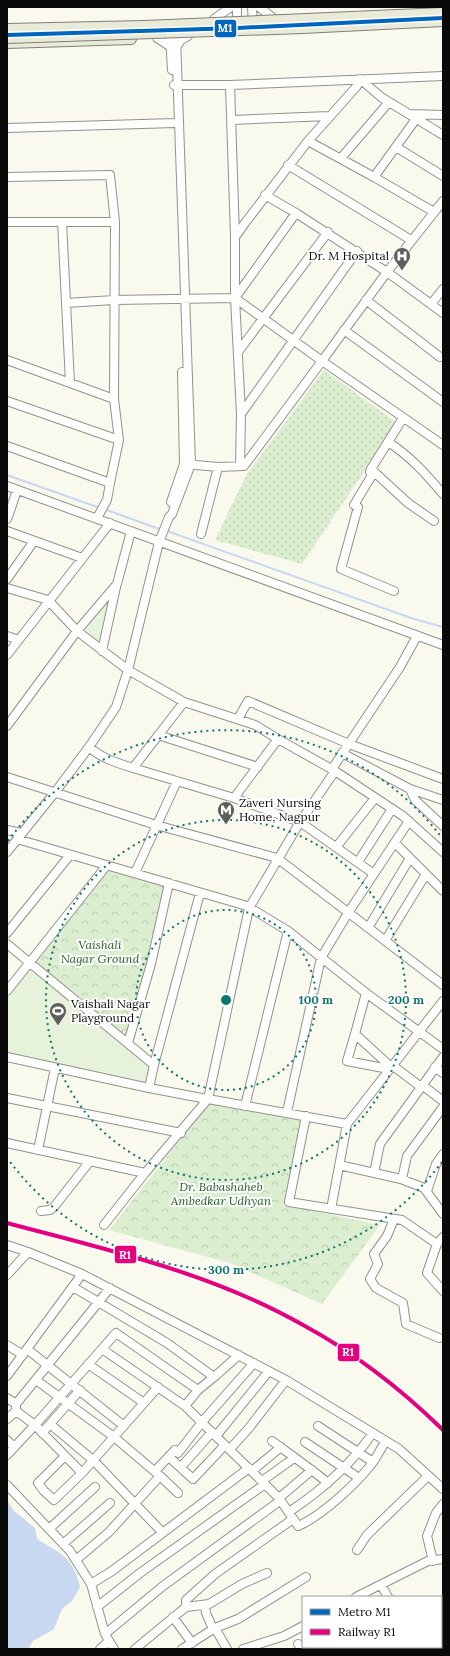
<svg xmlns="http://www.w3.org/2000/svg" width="450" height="1656" font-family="Lora,serif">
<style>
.grass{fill:url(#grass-dots)}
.park{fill:url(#park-crowns)}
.pitch{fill:#e6f2d9}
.water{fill:#c7d8f0}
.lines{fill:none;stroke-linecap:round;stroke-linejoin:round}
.stream{stroke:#c7d8f0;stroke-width:2}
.minor-casing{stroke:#92928d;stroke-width:10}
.major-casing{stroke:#7f7f7a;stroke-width:12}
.minor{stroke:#fefefc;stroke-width:8}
.major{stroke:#eaead9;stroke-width:10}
.major-bridge-casing{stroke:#7f7f7a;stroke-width:12;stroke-linecap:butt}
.major-bridge{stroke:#eaead9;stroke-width:10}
.rail-1-casing{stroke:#fff;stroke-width:7}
.rail-1{stroke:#e5007d;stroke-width:4}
.metro-1-casing{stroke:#fff;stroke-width:7}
.metro-1{stroke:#0065bd;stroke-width:4}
.ring{fill:none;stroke:#0f766e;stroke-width:2;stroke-dasharray:2 4}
.labels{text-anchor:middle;stroke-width:4;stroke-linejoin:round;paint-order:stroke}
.poi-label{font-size:12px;fill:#0a0a0a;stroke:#fff;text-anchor:start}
.park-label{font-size:12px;font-style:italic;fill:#205d22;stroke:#fff}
.centre{fill:#0f766e;stroke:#fff;stroke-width:2}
.ring-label{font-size:12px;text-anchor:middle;font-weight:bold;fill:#0f766e;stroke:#fff;stroke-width:4;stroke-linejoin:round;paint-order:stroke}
.line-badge{stroke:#fff;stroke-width:1.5}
.badge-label{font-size:11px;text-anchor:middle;font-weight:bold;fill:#fff}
</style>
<defs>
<pattern id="grass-dots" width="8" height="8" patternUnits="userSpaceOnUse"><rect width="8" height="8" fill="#dbeecf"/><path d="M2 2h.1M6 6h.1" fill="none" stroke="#bbcbb0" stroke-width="1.8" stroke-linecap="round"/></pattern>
<pattern id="park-crowns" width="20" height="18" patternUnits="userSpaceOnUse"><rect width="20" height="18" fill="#dbeecf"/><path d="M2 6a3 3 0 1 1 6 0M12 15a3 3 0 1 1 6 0" fill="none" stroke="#bbcbb0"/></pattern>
</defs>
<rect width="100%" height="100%" fill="#f9f9ee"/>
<!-- grass -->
<path class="grass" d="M324,370L397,423L302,564L215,540L247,474Z"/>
<!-- park -->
<path class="park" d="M107,866L168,884L128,1039L33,961Z
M211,1101L304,1118L284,1205L380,1225L322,1304L230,1263L109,1230Z"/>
<!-- pitch -->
<path class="pitch" d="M112,594L100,645L83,629Z
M29,967L153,1059L150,1083L7,1053V999Z"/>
<!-- water -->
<path class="water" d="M7,1500L13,1510L35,1528L37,1539C61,1554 73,1557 80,1587L72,1601L62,1609L54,1629L33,1641L28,1649H7Z"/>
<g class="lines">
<!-- stream -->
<path class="stream" d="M7,475L100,508
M104,509L162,530
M167,531L414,619L443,627"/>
<defs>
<path id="minor" d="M252,7L253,26
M259,7L272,17
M214,19L231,7
M237,26V7
M170,37L172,70
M157,38L171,47
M177,46L181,40L188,36
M174,85H230L443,76
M230,85L235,237
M409,114L443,115
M416,119L374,177L434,212
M232,120L329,116
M7,128L175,123
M308,141L374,177
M396,147L443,176
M341,158L389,102
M288,165L411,240
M7,177L110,175L115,222
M265,195L296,213
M443,201L387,272L443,313
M7,222H62L70,383
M62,222H115L114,399
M357,251L241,414L235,298V237L245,223L308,141L357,86L360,79L381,97L443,135
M366,300L440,357
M66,303L114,300L235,298
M431,304L443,289
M344,330L443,402
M238,352L328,232
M7,360L114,399L119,440L110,483L7,446
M7,401L119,440
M388,442C410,456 426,474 443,494
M184,464L218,467L244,466L322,361L235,298L296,213L387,272L322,361L443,445
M240,466L241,414
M371,469L408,503L434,521
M7,486L443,645
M171,502L184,464L182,372
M7,510L10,511L7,519
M10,511L17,490
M97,518L107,500L110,483
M7,531L82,558
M131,531L117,584L77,631L128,670L184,702L133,768L234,798
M201,534L218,467
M7,579L34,541
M7,588L48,600L77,631L7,726
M394,591L341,569L358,507L354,505L372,475L370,472L371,469L403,418
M7,636L19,640
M102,651L116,587
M7,655L110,523
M184,702L255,725L278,739
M238,719L248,701L349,744L443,779
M158,735L258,767
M89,747C101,758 117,763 133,768
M342,753L410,789
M332,769L400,667L417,636
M335,771L278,739L234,798L300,822L374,874
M7,777L156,825L277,858L443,985
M443,800L410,789L415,800L443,826
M7,830L21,833
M17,839L247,906L288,931L366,993L443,1049
M395,843L443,891
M337,846L375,798
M7,852L56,791L89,747L116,707L128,670L159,542L169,517L172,514L191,464L176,37
M358,862L392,809
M135,873L177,781
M368,928L410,858
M7,933L70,855
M385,941L426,874
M7,944L154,1065L149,1088L207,1099
M7,991L107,865
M366,993L355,1034L391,1067
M355,1034L347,1061L389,1069
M128,1043L151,964L169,883
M7,1057L149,1088
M154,1065L200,893
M392,1065L421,1087
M435,1067L443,1073
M422,1085L443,1101
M7,1098L181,1133
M208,1099L249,908L300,822L335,771L403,816L443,852
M245,1106L288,931
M287,1112L321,958L348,913L409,821
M306,1116L289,1202L402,1220L437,1244
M7,1143L145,1173L208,1099L347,1124L443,1001
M38,1150L55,1068
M339,1165L401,1179L424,1188L443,1214
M374,1173L380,1144L443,1057
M402,1179L407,1156L443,1107
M427,1191L436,1164L443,1154
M331,1209L347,1124
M41,1211L50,1210L54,1207L90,1161
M394,1219L387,1236L374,1254L378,1264L370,1279L376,1288L403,1303L406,1324L439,1338
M104,1225L145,1173
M443,1237L437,1244L427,1273L443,1291
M7,1245L28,1252
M82,1274L286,1380L399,1449L443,1489
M7,1275L28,1252L82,1274L7,1376
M73,1287L167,1343L214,1377L239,1355
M7,1345L23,1355
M27,1349L124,1426
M102,1349L185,1406L279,1498L298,1526C320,1517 355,1485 370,1466C376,1459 380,1450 385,1442
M88,1364L144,1403
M36,1380L114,1437L160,1476L109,1532L76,1560
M7,1398L16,1404V1411L7,1419
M16,1404L110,1288
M185,1406L198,1390
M16,1411L35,1425L116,1333L198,1390L214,1377
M50,1424L94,1461L162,1532
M318,1426L373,1462
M42,1433L80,1390
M216,1436L269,1371
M7,1440L14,1447
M272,1441C291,1455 310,1468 328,1483
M305,1442L359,1478
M230,1449L249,1428L286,1380
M7,1455L35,1425L82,1473L158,1387
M65,1456L38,1483L44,1491L54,1500L82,1473
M169,1457L193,1479L225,1445
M181,1467L212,1432
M155,1471L175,1450L178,1453L202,1422L254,1363
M252,1471L281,1447
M160,1476L178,1493
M262,1481L294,1458
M7,1485L70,1551L91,1584L105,1634L163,1586L281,1500
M279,1498L312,1470
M289,1512C322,1490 350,1466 372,1434
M49,1529L95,1487
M63,1544L110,1503
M357,1550L367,1535L428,1476
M433,1561L427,1536L436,1513L443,1504
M91,1584L112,1571L249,1468
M381,1585L388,1597
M356,1597L428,1561L443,1559
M205,1605L206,1613L213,1629
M97,1607L140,1573L265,1484
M186,1607V1600L215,1574L293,1519
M173,1617L192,1643
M441,1623L443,1626
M215,1628L227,1649
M105,1634L114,1649
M298,1644L301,1649
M100,1649L109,1641
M135,1649L186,1607L209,1604L242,1584L267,1573
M182,1649L215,1628L238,1619L306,1577
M243,1649L284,1636L303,1626
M362,1649L366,1647
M382,1649L385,1647"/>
<path id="major" d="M7,43L131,39"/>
</defs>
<!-- minor casing -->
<use href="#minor" class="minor-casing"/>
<!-- major casing -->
<use href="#major" class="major-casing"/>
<!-- minor -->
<use href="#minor" class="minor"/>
<!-- major -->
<use href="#major" class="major"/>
<defs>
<path id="major-bridge" d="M7,29L144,26L443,13
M7,38L303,28L443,21"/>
</defs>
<!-- major-bridge casing -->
<use href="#major-bridge" class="major-bridge-casing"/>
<!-- major-bridge -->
<use href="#major-bridge" class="major-bridge"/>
<defs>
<path id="rail-1" d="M7,1223C108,1250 212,1273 303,1325C355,1353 401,1389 443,1430"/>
</defs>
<!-- rail-1 casing -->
<use href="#rail-1" class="rail-1-casing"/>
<!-- rail-1 -->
<use href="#rail-1" class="rail-1"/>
<defs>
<path id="metro-1" d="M7,35L238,28L443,18"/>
</defs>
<!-- metro-1 casing -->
<use href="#metro-1" class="metro-1-casing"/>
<!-- metro-1 -->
<use href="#metro-1" class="metro-1"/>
</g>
<!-- distance rings -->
<g class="ring">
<circle cx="226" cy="1000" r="90"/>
<circle cx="226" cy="1000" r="180"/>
<path d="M442 1162A270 270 0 0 1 8 1159M8 841A270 270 0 0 1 442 838"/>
</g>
<!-- icons -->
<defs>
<symbol id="hospital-pin" viewBox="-11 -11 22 30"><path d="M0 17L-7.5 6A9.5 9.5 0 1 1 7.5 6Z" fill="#5e5e5a" stroke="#fff"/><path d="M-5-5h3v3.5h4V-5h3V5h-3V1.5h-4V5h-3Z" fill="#fff"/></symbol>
<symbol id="metro-pin" viewBox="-11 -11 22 30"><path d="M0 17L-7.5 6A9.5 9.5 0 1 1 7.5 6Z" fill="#5e5e5a" stroke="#fff"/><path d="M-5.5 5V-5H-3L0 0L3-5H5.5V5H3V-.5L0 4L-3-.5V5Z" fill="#fff"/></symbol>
<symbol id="stadium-pin" viewBox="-11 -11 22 30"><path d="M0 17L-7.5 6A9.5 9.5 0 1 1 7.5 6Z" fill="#5e5e5a" stroke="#fff"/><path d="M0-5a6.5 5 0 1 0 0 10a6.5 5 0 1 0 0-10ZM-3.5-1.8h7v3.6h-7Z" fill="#fff"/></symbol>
</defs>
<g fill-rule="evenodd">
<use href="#hospital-pin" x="392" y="246" width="20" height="27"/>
<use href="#metro-pin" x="216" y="800" width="20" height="27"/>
<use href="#stadium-pin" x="48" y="1001" width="20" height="27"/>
</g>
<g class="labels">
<!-- poi labels -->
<g class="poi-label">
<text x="389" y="260" text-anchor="end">Dr. M Hospital</text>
<text x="239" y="807">Zaveri Nursing<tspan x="239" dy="14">Home, Nagpur</tspan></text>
<text x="71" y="1008">Vaishali Nagar<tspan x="71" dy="14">Playground</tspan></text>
</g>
<!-- park labels -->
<g class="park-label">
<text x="100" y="949">Vaishali<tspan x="100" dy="14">Nagar Ground</tspan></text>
<text x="221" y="1191">Dr. Babashaheb<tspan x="221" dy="14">Ambedkar Udhyan</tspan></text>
</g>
</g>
<circle cx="226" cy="1000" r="6" class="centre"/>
<g class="ring-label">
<text x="316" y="1004">100 m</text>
<text x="406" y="1004">200 m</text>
<text x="226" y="1274">300 m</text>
</g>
<g class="line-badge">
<rect x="214" y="19" width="23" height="19" rx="4" fill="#0065bd"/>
<rect x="114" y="1245" width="23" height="19" rx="4" fill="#e5007d"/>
<rect x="337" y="1343" width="23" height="19" rx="4" fill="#e5007d"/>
</g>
<g class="badge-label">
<text x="225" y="32">M1</text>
<text x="125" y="1259">R1</text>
<text x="348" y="1356">R1</text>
</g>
<!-- border -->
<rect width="450" height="1656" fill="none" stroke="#0a0a0a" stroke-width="16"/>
<!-- legend -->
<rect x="302" y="1596" width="140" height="52" fill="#ffffff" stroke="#9d9d9d"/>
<rect x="310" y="1609" width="20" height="6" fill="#0065bd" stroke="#9d9d9d"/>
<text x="338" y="1616" font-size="12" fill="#0a0a0a">Metro M1</text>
<rect x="310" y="1629" width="20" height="6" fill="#e5007d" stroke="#9d9d9d"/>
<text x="338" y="1636" font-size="12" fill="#0a0a0a">Railway R1</text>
</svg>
